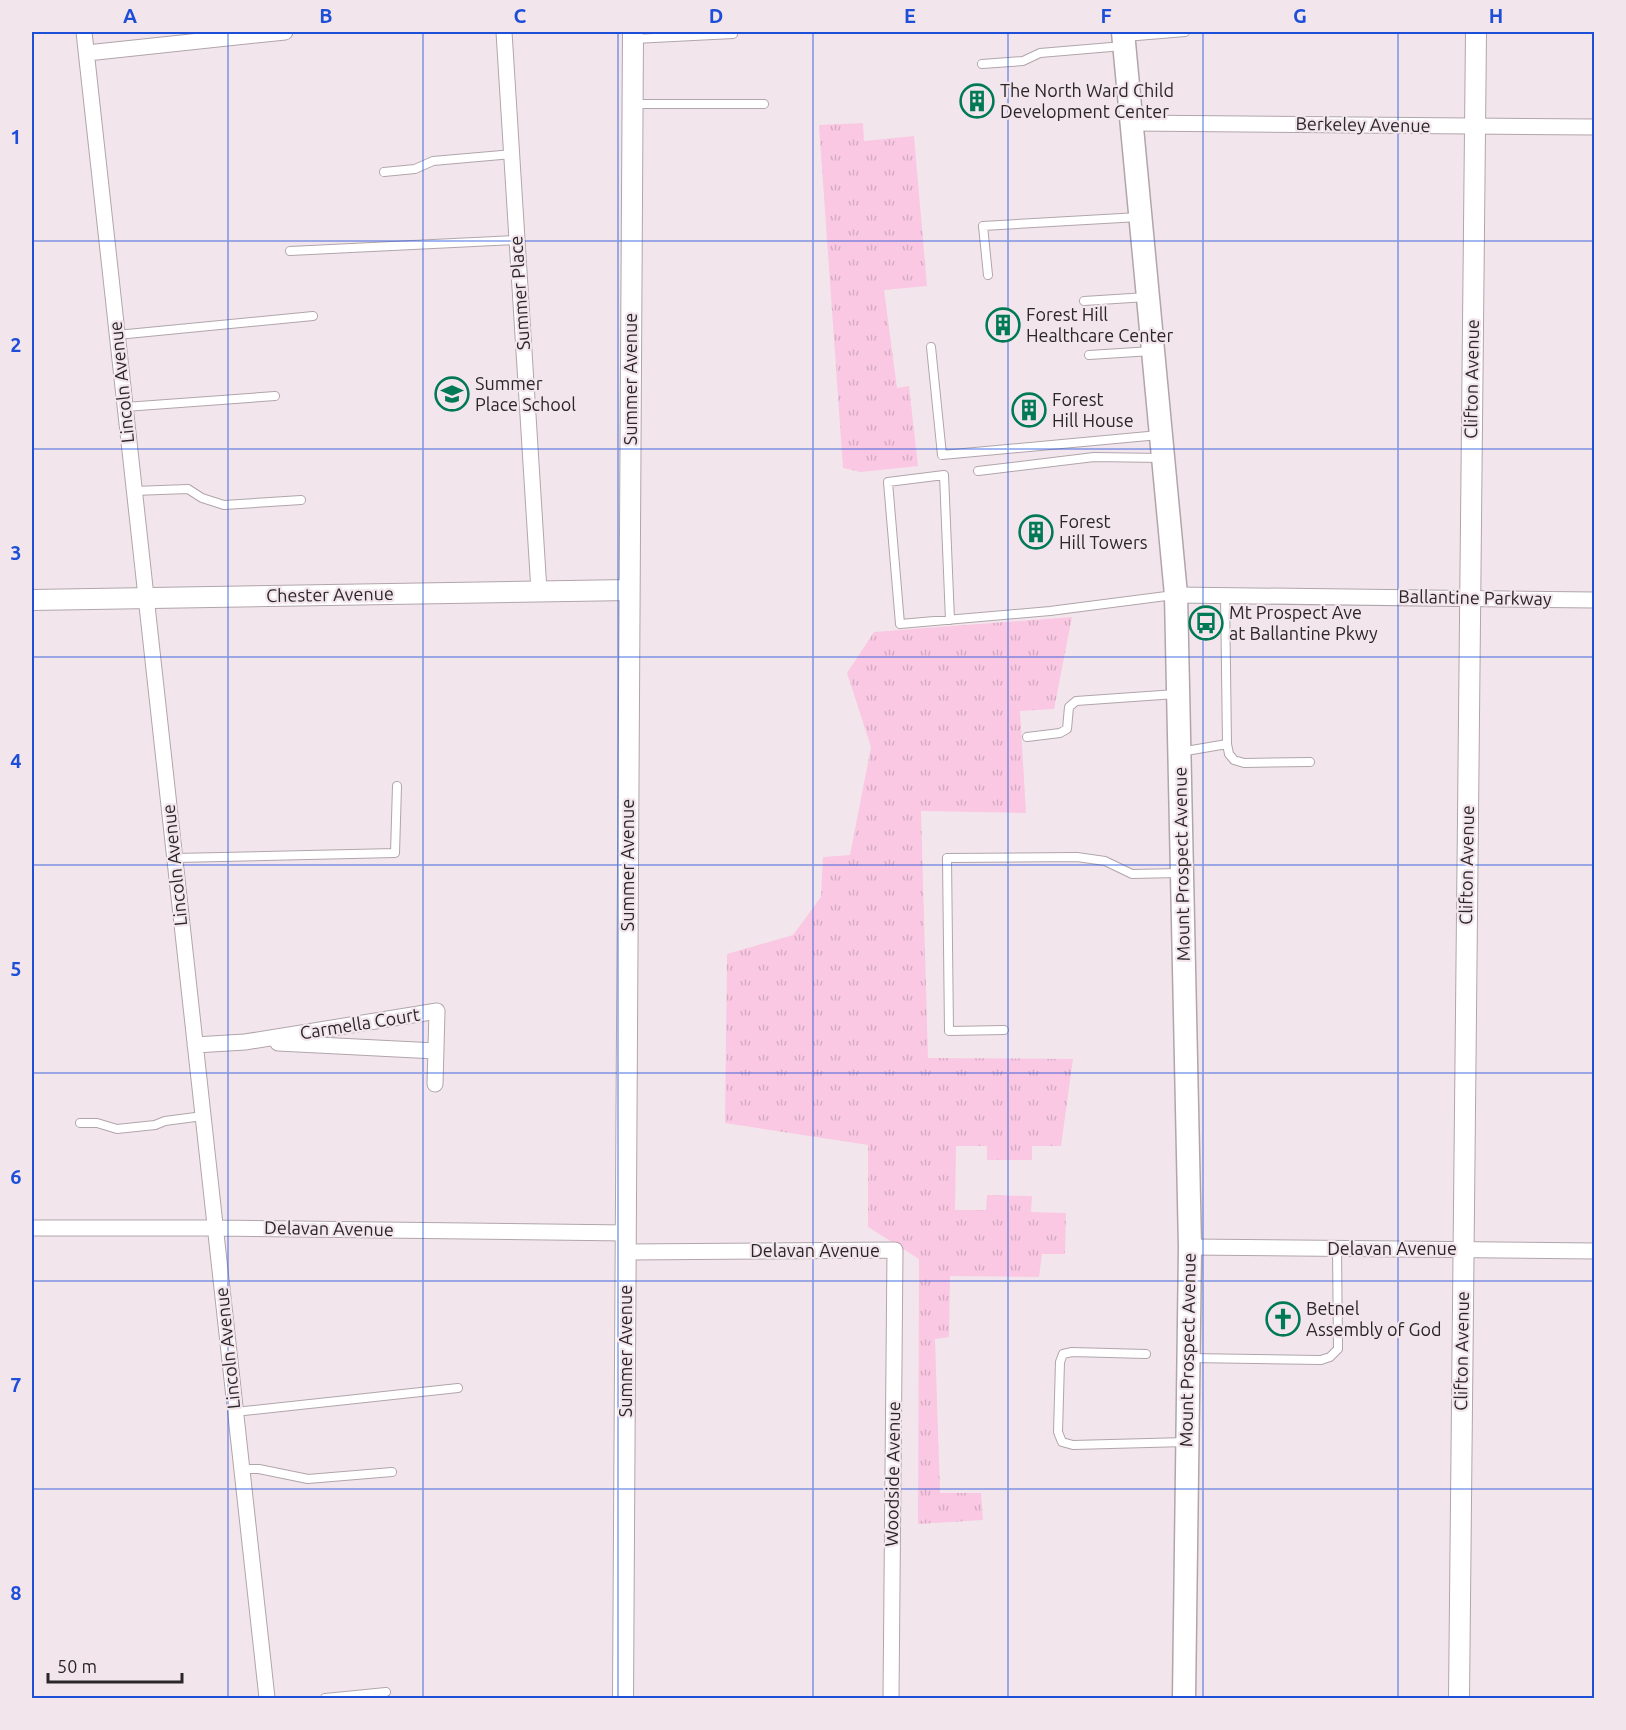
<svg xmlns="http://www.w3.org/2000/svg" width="1626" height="1730" font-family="Ubuntu,sans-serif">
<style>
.grass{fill:url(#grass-tufts)}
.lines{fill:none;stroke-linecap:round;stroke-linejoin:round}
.service-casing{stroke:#b1a5ab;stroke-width:10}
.minor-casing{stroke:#b1a5ab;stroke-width:17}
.tertiary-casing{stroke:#b1a5ab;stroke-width:22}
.secondary-casing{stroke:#b1a5ab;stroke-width:25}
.service{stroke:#fff;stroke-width:8}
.minor{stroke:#fff;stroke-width:15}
.tertiary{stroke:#fff;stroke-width:20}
.secondary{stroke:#fff;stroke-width:22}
.grid{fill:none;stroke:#1d4ed8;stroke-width:1.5;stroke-opacity:0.55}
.labels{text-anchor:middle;stroke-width:4.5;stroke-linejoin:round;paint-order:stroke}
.poi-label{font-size:18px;fill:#2b2629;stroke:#f2e6ec;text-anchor:start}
.street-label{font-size:18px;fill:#2b2629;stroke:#f2e6ec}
.neatline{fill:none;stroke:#1d4ed8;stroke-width:2}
.grid-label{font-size:20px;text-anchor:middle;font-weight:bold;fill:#1d4ed8}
</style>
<defs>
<pattern id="grass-tufts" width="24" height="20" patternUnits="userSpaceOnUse" patternTransform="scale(1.5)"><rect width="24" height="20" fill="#fac8e3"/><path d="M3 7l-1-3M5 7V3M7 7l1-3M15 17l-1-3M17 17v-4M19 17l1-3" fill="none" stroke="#d6acc3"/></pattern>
</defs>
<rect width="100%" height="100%" fill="#f2e6ec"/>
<!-- grass -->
<path class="grass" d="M863,123L864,141L914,136L927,286L884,290L897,388L909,386L918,466L861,472L843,468L819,125Z
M1072,617L1054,709L1020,711L1026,813L921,811L928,1058L1073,1059L1061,1146H1032V1160H987V1146H956L955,1210H986L987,1195L1032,1196L1031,1212L1066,1213L1065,1254H1042L1039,1277L950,1276L949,1337L935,1339L940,1493H981L983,1520L918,1524L919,1259L868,1227V1145L725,1123L727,954L793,935L821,897L823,857L850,855L871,747L847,673L874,632Z"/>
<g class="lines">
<defs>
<path id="service" d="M1125,37L1185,32
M634,39L733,34
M982,64L1023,61L1040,53L1123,46
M634,104H764
M384,172L415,169L433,161L512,154
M290,251L517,240
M988,275L983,226L1139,217
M1084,301L1147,297
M117,335L313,316
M931,347L942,455L1159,435
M1089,355L1152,351
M125,407L275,396
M978,471L1094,457L1162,458
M134,491L188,489L202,498L224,505L301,500
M950,620L944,475L888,482L900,624L1050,611L1174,595
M1027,737L1060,733L1067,729L1069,707L1076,701L1176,694
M1227,744L1229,754L1234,760L1244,763L1310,762
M1180,752L1227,744L1225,595
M175,858L395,853L397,786
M1004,1030L949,1031L947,858L1077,857L1105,861L1132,874L1180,873
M80,1123H97L117,1129L155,1125L165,1121L203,1116
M1146,1354L1072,1352L1063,1354L1060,1362L1058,1432L1062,1442L1073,1445L1186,1442
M1190,1358L1321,1360L1330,1357L1338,1349L1337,1249
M235,1412L458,1388
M242,1469H259L308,1479L392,1472
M325,1698L386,1692"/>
<path id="minor" d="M84,32L267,1698
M504,32L539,591
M87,53L285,32
M1132,123L1594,127
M1176,595L1594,600
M278,1043L436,1051
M195,1045L245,1042L437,1011L435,1084
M32,1228H215L627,1233
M1190,1247L1594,1251
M626,1252L895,1250L891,1698"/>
<path id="tertiary" d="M32,600L629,590
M623,1698L633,32
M1459,1698L1476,32"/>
<path id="secondary" d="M1123,32L1176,595L1190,1247L1184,1698"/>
</defs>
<!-- service casing -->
<use href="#service" class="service-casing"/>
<!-- minor casing -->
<use href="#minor" class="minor-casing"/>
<!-- tertiary casing -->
<use href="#tertiary" class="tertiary-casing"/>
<!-- secondary casing -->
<use href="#secondary" class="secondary-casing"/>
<!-- service -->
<use href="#service" class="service"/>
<!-- minor -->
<use href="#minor" class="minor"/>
<!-- tertiary -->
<use href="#tertiary" class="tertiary"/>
<!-- secondary -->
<use href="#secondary" class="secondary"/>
</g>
<!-- grid -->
<path class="grid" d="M228,32V1698M423,32V1698M618,32V1698M813,32V1698M1008,32V1698M1203,32V1698M1398,32V1698M32,241H1594M32,449H1594M32,657H1594M32,865H1594M32,1073H1594M32,1281H1594M32,1489H1594"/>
<!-- icons -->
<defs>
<symbol id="building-ring" viewBox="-11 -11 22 22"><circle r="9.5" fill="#f2e6ec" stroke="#007956" stroke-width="1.5"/><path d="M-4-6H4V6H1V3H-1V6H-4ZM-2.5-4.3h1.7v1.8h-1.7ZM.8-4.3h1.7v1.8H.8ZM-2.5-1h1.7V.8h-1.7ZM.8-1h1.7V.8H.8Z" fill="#007956"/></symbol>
<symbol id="school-ring" viewBox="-11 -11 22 22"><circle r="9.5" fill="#f2e6ec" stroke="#007956" stroke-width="1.5"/><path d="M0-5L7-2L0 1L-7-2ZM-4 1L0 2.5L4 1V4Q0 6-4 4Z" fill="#007956"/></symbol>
<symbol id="bus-ring" viewBox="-11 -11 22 22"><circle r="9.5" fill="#f2e6ec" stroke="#007956" stroke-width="1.5"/><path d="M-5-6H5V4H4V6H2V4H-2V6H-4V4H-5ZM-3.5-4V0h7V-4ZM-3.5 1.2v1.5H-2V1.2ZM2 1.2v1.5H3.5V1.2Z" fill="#007956"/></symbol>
<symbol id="church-ring" viewBox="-11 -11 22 22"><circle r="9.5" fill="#f2e6ec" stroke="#007956" stroke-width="1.5"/><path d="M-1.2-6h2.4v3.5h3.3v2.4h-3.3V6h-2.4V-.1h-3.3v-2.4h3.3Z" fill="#007956"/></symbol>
</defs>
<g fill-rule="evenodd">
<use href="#building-ring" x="958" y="82" width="38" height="38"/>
<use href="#building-ring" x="984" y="306" width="38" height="38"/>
<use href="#school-ring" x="433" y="375" width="38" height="38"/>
<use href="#building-ring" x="1010" y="391" width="38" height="38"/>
<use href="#building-ring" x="1017" y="513" width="38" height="38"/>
<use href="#bus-ring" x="1187" y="604" width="38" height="38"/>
<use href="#church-ring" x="1264" y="1300" width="38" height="38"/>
</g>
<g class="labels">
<!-- poi labels -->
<g class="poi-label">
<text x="1000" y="97">The North Ward Child<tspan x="1000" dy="21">Development Center</tspan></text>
<text x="1026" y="321">Forest Hill<tspan x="1026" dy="21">Healthcare Center</tspan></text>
<text x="475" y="390">Summer<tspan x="475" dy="21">Place School</tspan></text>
<text x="1052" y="406">Forest<tspan x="1052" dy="21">Hill House</tspan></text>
<text x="1059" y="528">Forest<tspan x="1059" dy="21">Hill Towers</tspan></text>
<text x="1229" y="619">Mt Prospect Ave<tspan x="1229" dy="21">at Ballantine Pkwy</tspan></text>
<text x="1306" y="1315">Betnel<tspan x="1306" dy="21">Assembly of God</tspan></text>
</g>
<!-- street labels -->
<g class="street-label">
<text transform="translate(1363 125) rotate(1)" y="6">Berkeley Avenue</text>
<text transform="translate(520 293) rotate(-94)" y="6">Summer Place</text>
<text transform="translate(631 379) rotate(-90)" y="6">Summer Avenue</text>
<text transform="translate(1472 379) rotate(-89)" y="6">Clifton Avenue</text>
<text transform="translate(122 382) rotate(-96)" y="6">Lincoln Avenue</text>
<text transform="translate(330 595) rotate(-1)" y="6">Chester Avenue</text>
<text transform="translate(1475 598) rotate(1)" y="6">Ballantine Parkway</text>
<text transform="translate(1182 864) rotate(-91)" y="6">Mount Prospect Avenue</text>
<text transform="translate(175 865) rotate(-96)" y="6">Lincoln Avenue</text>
<text transform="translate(628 865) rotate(-90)" y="6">Summer Avenue</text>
<text transform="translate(1467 865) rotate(-89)" y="6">Clifton Avenue</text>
<text transform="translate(360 1024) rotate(-9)" y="6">Carmella Court</text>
<text transform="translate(329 1229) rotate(1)" y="6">Delavan Avenue</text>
<text x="1392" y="1255">Delavan Avenue</text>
<text x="815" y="1257">Delavan Avenue</text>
<text transform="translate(228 1348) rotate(-96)" y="6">Lincoln Avenue</text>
<text transform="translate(1188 1350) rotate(-89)" y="6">Mount Prospect Avenue</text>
<text transform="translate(626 1351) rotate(-90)" y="6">Summer Avenue</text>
<text transform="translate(1462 1351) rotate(-89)" y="6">Clifton Avenue</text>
<text transform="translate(893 1474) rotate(-89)" y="6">Woodside Avenue</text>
</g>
</g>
<!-- border -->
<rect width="1626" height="1730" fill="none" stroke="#f2e6ec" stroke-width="66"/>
<!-- scale -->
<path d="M48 1673v9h134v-9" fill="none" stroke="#2b2629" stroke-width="3"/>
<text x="57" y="1673" font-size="18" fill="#2b2629" stroke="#f2e6ec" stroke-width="4.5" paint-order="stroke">50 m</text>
<rect x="33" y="33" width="1560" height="1664" class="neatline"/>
<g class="grid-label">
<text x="130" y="23">A</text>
<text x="326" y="23">B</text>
<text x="520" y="23">C</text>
<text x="716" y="23">D</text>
<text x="910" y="23">E</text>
<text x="1106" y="23">F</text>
<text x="1300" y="23">G</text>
<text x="1496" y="23">H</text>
<text x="16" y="144">1</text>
<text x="16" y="352">2</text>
<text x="16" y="560">3</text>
<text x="16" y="768">4</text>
<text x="16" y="976">5</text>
<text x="16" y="1184">6</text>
<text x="16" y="1392">7</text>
<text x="16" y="1600">8</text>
</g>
</svg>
